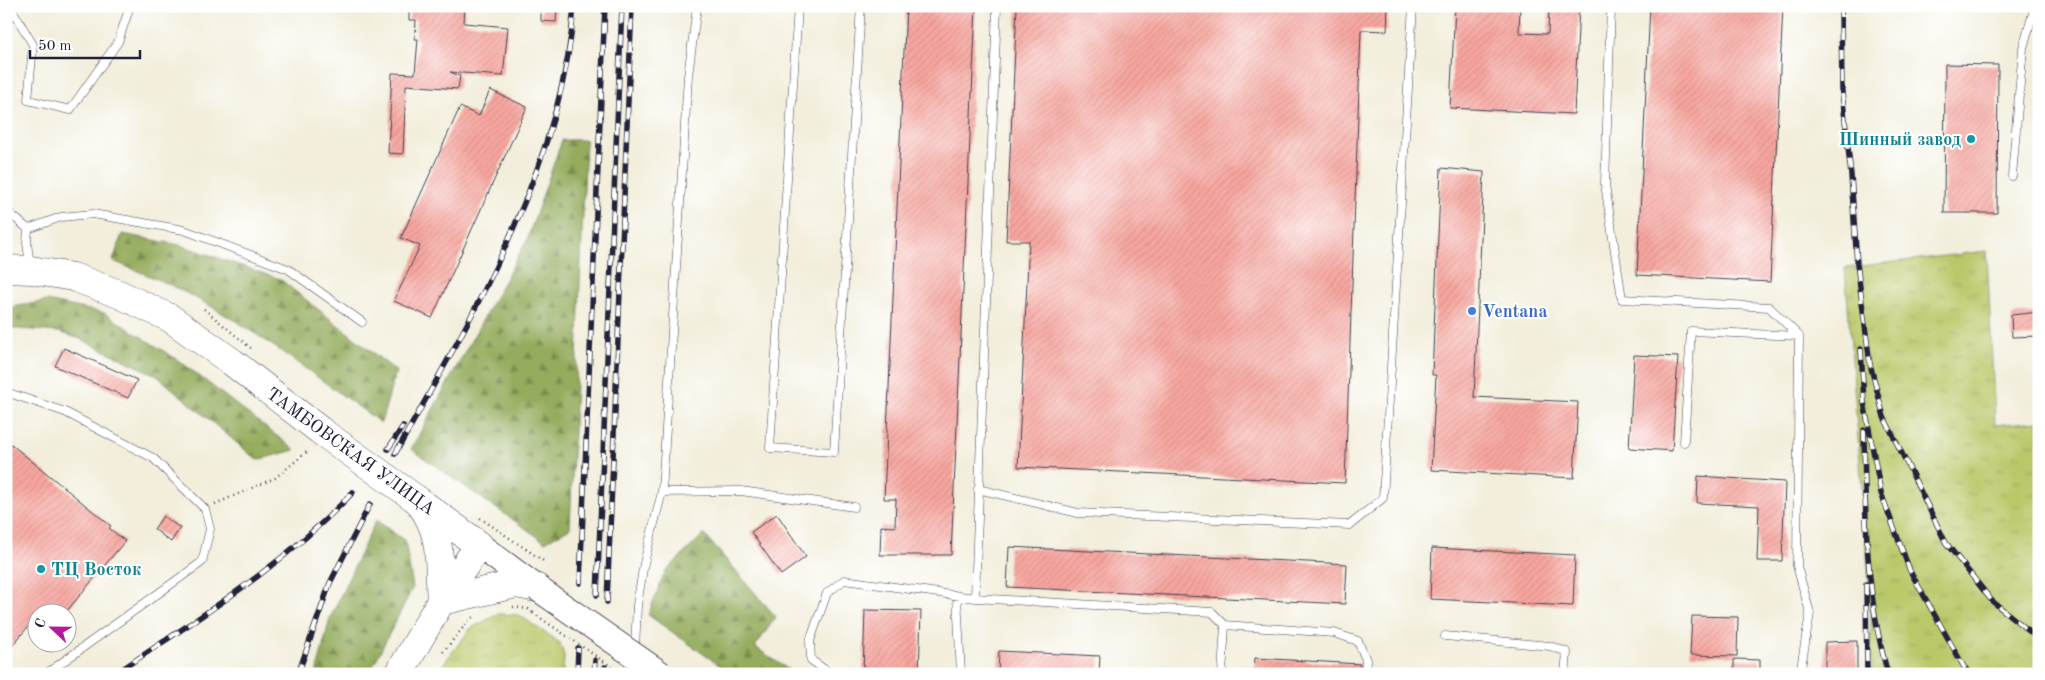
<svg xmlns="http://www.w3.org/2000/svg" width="2045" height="680" font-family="'Old Standard TT',serif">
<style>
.grass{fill:url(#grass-tufts);stroke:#6e7552}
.forest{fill:url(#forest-firs);stroke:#5b674c}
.building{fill:url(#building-hatch)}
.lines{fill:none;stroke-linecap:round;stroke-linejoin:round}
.lane-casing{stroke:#414153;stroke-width:9}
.primary-casing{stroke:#414153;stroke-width:27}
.highway-casing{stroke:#414153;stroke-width:29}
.path{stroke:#414153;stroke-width:2.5;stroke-dasharray:1 4;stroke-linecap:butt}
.lane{stroke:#fff;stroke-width:8}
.primary{stroke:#fff;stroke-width:25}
.highway{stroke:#fff;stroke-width:28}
.rail-casing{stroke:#22223b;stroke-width:5.5}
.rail{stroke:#fff;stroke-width:4;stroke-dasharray:11;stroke-linecap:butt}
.primary-bridge-casing{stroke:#414153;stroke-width:27;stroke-linecap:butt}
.highway-bridge-casing{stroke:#414153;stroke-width:29;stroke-linecap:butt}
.path-bridge{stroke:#414153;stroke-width:2.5;stroke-dasharray:1 4;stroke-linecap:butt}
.primary-bridge{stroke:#fff;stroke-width:25}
.highway-bridge{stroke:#fff;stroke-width:28}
.culture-dot{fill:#0f9aa8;stroke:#fff;stroke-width:2}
.shop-dot{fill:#3f7fe0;stroke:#fff;stroke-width:2}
.labels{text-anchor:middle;stroke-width:4;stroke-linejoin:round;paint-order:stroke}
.culture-label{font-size:18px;font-weight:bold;fill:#0d838f;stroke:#fff;text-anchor:end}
.shop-label{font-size:18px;font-weight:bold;fill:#366cbe;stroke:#fff;text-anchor:start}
.street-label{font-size:18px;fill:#22223b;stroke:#fff}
</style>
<defs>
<pattern id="grass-tufts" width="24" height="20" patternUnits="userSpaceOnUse" patternTransform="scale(1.25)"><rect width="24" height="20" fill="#bbc869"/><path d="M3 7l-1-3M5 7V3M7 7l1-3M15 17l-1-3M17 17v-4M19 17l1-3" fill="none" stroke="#a0ac5c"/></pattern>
<pattern id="forest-firs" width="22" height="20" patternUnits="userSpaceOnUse" patternTransform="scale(1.25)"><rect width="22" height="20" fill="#94ac5d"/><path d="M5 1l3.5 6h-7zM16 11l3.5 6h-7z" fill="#788c4e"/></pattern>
<pattern id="building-hatch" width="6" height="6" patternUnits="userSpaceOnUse" patternTransform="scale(1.25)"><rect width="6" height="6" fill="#f8a69f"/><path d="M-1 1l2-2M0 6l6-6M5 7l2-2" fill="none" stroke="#d48f8a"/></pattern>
</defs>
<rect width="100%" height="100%" fill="#fff"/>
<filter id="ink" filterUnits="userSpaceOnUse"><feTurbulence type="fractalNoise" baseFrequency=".02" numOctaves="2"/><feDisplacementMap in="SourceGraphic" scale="10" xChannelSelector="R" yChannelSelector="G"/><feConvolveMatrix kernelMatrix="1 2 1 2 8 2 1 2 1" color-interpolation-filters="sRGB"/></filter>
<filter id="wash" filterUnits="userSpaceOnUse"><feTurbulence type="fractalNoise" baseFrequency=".0096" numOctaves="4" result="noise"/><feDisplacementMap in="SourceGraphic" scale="20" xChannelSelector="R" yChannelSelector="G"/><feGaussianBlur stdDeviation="1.12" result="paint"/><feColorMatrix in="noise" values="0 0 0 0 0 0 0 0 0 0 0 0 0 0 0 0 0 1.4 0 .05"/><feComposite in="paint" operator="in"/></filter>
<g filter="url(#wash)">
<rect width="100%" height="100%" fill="#f2eedb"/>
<!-- grass -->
<path class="grass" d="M1987,251L1995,425L2039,421V674H1872L1869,581L1845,268Z
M498,614L519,615L560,643L564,656L563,674H440L441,667L471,628Z"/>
<!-- forest -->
<path class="forest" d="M562,140H586L570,528L545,542L411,449L527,240Z
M122,234L180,245L280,279L396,371L381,423C320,380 260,332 194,297C168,283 140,272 113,261Z
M47,301L104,313L181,362L295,450L257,460L156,375L80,339L59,332L6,328V308Z
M376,520L405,541L413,587L369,674H316L330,618Z
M704,534L776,617L755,647L795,674H732L648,615L665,572Z"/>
<g id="blocks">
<!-- building -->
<path class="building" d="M409,6H465L464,23L508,27L503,76L450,72L460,76L458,89L406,85L403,154L388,153L392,73L415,74L418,39H415L416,20H409Z
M541,6H557L556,22L541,21Z
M906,6H976L951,555H880L881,526L895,527L896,499H884Z
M1017,6H1388L1387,31L1361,30L1345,483L1018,467L1029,241H1006Z
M1455,6H1520L1519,33L1548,34L1549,6H1579L1574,114L1450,108Z
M1650,6H1783L1770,282L1637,275Z
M1945,64L1998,65L1997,213H1944Z
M490,90L527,107L432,318L394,301L420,246L401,238L460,107L479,116Z
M1441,168L1484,172L1474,397L1578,402L1574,478L1431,470L1436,375H1432Z
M2039,312V336L2012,337L2011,315Z
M64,348L137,380L128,398L55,366Z
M1634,355L1678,357L1672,451L1629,448Z
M6,440L111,526L109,528L125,541L66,612H38V627L32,622L6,653Z
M1698,476L1785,482L1782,561H1757L1759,506L1697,503Z
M777,514L806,557L781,575L751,532Z
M163,516L180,528L171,542L154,529Z
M1009,547L1347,564L1345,604L1007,587Z
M1432,548L1575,555L1573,606L1430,599Z
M865,610L921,611L919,674H863Z
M1692,616L1738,617L1737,656L1690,655Z
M1857,641V674H1825V642Z
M999,651L1100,656L1099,674H998Z
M1255,658L1360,664L1359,674H1254Z
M1734,659L1760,660V674H1734Z"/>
</g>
</g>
<g filter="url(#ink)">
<use href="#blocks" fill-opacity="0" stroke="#414153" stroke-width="1"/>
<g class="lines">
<defs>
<path id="lane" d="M10,6L33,45L28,100L70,110L118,42L130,6
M798,6L770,448L834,452L861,6
M1611,6L1605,184L1622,299L1769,307L1799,336L1797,566L1810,613L1800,674
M1962,7L1963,6
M2012,176L2023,48L2035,6
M6,210L28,229L61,217L93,214L184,230L288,269L362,322
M28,229L27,243L30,265
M9,393L65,412L153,458L205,509L210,529L202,562L46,674
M1684,442L1691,331L1799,336
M978,489L1078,513L1350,525L1383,498L1413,6
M662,492L741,491L854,507
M957,596L961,674
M975,598L997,6
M1222,622L1225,625L1222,674
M1445,636L1550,646L1567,652L1565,674
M635,649L637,605L644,563L662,492L688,76L697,6
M831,674L811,660L810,641L827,593L844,580L975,598L1212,612L1225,625L1334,633L1358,641L1366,660L1365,674"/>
<path id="primary" d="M479,545L537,588"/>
<path id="highway" d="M6,269L31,270L73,277L119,294L170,318L232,362L322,432
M421,505C444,536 438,565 441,601
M441,601L516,584L537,588
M399,674L441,601L479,545L416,499"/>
</defs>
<!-- lane casing -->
<use href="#lane" class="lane-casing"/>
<!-- primary casing -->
<use href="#primary" class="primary-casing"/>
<!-- highway casing -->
<use href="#highway" class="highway-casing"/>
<!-- path -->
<path class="path" d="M204,309L253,350
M215,504L275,478L308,451
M480,518L545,562
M513,607L528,609L533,613
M443,652L471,618L475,616"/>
<!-- lane -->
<use href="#lane" class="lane"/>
<!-- primary -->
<use href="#primary" class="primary"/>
<!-- highway -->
<use href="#highway" class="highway"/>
<defs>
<path id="rail" d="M1841,6L1842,92L1851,175L1857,264L1870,364L1884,417L1946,543L1992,601L2039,639
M1861,349L1864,402L1881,493L1910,571L1964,667L1971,674
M1864,430C1865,512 1865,594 1888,674
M388,449L403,426
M395,454C471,319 563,164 574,6
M580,583L605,6
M1866,584L1867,674
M597,595L622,6
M607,602L632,6
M115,674C198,618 284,566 353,492
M298,674L330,583L370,504
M577,674L578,648
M594,674L595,660
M604,674L605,667"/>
</defs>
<!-- rail casing -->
<use href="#rail" class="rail-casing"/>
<!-- rail -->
<use href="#rail" class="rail"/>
<defs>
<path id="primary-bridge" d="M537,588L661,674"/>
<path id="highway-bridge" d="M322,432L416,499"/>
</defs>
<!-- primary-bridge casing -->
<use href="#primary-bridge" class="primary-bridge-casing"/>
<!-- highway-bridge casing -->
<use href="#highway-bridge" class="highway-bridge-casing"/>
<!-- path-bridge -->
<path class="path-bridge" d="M533,613L622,674"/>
<!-- primary-bridge -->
<use href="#primary-bridge" class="primary-bridge"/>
<!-- highway-bridge -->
<use href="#highway-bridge" class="highway-bridge"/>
</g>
</g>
<!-- markers -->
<g class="culture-dot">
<circle cx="1971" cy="139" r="5"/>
<circle cx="41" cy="569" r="5"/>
</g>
<circle class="shop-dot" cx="1472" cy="311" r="5"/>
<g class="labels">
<!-- culture labels -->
<g class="culture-label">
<text x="1961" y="145">Шинный завод</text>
<text x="51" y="575" text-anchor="start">ТЦ Восток</text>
</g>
<!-- shop labels -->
<g class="shop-label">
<text x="1482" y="317">Ventana</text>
</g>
<!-- street labels -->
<g class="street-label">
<text transform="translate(351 451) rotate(36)" y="6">ТАМБОВСКАЯ УЛИЦА</text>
</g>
</g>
<!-- margin -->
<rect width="2045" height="680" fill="none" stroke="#fff" stroke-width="25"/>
<!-- north arrow -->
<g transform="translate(52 628) rotate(292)"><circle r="24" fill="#ffffff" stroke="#a7a7b1"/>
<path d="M0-4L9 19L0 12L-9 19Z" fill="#b5179e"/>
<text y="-8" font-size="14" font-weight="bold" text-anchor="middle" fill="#22223b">С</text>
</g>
<!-- scale -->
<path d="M30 50v8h110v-8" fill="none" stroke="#22223b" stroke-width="2.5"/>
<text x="38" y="50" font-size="15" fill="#22223b" stroke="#ffffff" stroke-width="4" paint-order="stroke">50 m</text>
</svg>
